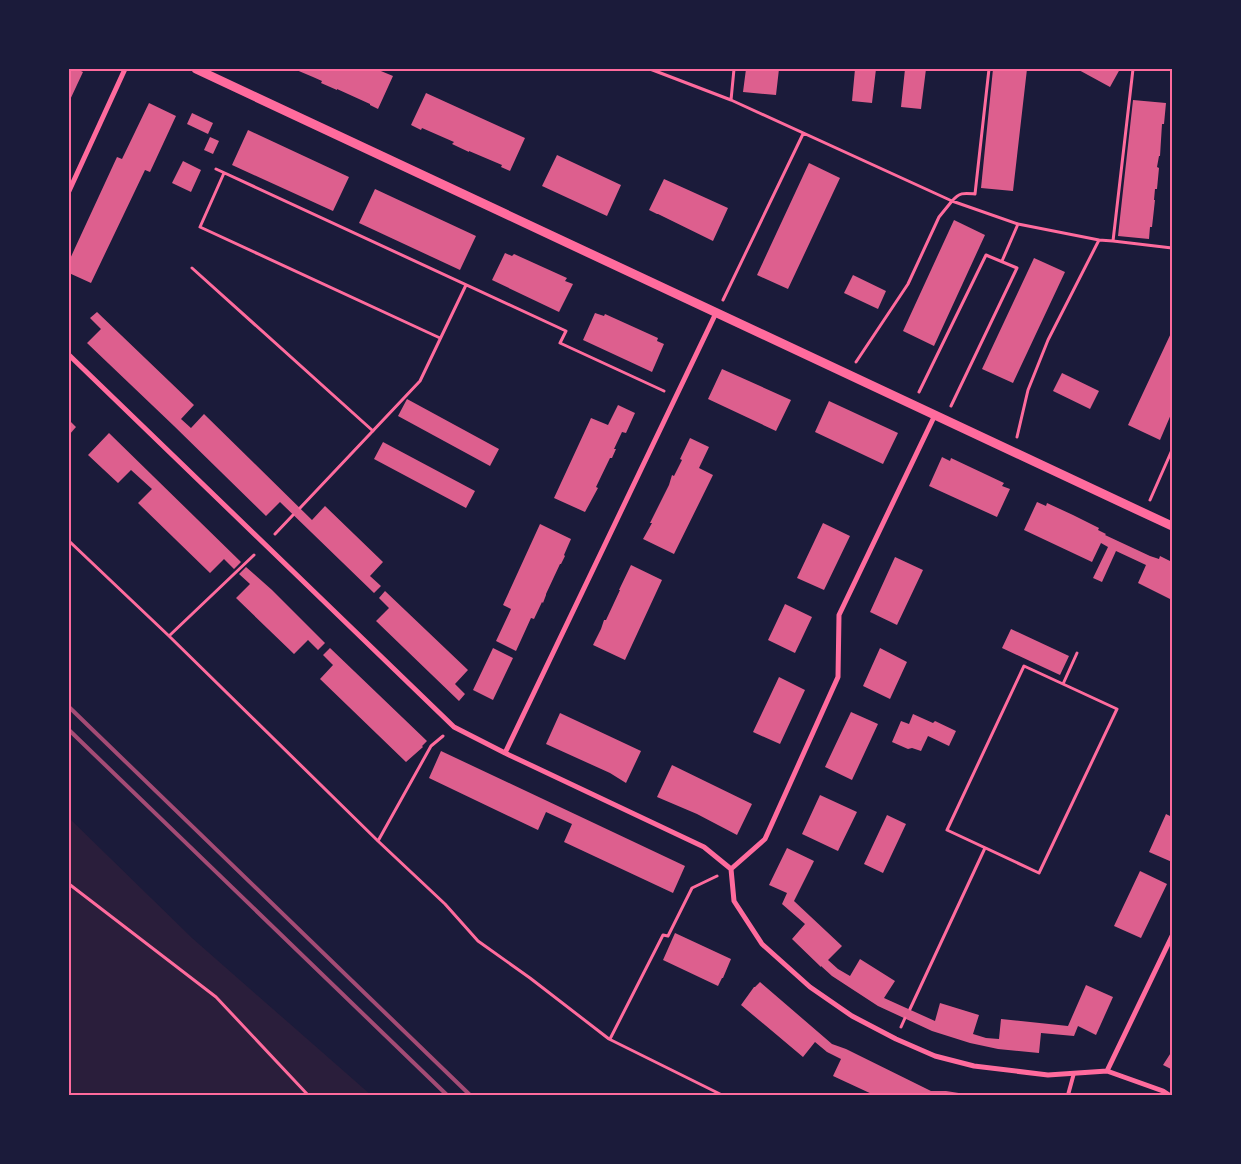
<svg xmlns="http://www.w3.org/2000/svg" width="1241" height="1164" font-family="Mulish,sans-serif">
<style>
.green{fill:#2a1e3b}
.building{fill:#dd5f8e}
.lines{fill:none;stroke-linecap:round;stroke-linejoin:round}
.path{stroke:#ff6b9d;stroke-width:3}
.service{stroke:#ff6b9d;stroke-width:4}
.minor{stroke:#ff6b9d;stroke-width:5}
.tertiary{stroke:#ff6b9d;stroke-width:9}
.rail{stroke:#a44b75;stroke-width:4}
.neatline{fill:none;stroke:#ff6b9d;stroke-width:2}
</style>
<rect width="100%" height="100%" fill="#1b1b3a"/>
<!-- green -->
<path class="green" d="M69,818L192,938L371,1095H69Z"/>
<!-- building -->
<path class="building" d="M69,69H77L83,72L69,102Z
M294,69H376L393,76L378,109L370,105V104L337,89V90L321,83L322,81L313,77Z
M746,69H779L776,95L743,92Z
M855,69H876L872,103L852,101Z
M905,69H926L921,109L901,107Z
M993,69H1027L1013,191L981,188Z
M1077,69H1120L1110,87Z
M426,93L525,138L510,171L501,167L502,165L469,151V152L452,144L454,142L422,128L421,130L411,125Z
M1133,100L1166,103L1164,124H1162L1160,156H1159L1157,167L1159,168L1157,189H1155L1154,200H1155L1152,227H1150L1149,239L1118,236Z
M149,103L176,116L150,172L145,170L91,283L69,273V261L117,157L122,159Z
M192,113L213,123L208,134L187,124Z
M248,130L349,177L333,211L232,165Z
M210,137L219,141L213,154L204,150Z
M557,155L621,185L607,216L542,186Z
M183,161L201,170L191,192L172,183Z
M809,163L840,178L788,289L757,275Z
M664,179L728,208L713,241L658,214H657L649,210Z
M375,189L476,236L460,270L359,223Z
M954,220L985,235L934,346L903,331Z
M505,253L512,256L514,254L567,278L565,281L573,284L559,312L492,280Z
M1034,258L1065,272L1013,383L982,369Z
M853,275L886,291L878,309L844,293Z
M97,312L194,405L181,419L191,428L204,414L312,520L325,506L383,562L370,576L381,586L374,593L280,502L266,516L174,426L87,343L101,329L90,318Z
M595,313L604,316L605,314L658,338L657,341L664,344L652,372L583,340Z
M1172,331V412L1160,440L1128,425Z
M722,369L791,400L776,431L708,399Z
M1062,373L1099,391L1090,409L1053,391Z
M407,399L499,449L490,466L398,416Z
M829,401L898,433L883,464L815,432Z
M618,405L635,413L626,433L622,432L614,449H616L612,458H610L596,487L598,488L585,512L554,498L591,418L608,425Z
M69,420L76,427L69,435Z
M109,433L241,562L234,569L224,559L210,573L138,503L152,489L131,470L118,483L88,455Z
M690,438L709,447L699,468L713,475L674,554L643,539L652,523H650L669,485L672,475L674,476L682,460L680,459Z
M383,442L475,491L466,508L374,459Z
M942,457L950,461L951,458L1004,483L1002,486L1010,489L997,517L929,486Z
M1037,502L1046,506L1047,503L1073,515L1099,528L1098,530L1106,534L1105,535L1150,556L1159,559L1160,556L1172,562V600L1138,583L1146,565L1116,551L1102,582L1093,578L1108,547L1101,543L1092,562L1024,530Z
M823,523L850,536L824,590L797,578Z
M540,524L571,539L564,555L565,556L561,564H560L546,594V595L543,603L542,602L534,619L531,618L516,651L496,641L511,609L503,605Z
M895,557L923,570L897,625L870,612Z
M631,565L662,580L625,660L593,645L601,629L604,620H606L620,590H619Z
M246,567L272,590L325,643L318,650L308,640L294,654L236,598L250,584L239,574Z
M385,591L468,670L455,684L465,694L459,701L376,621L389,608L379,598Z
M785,604L812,617L795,653L768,640Z
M1011,629L1069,656L1060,675L1002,648Z
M330,648L427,741L422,746L423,747L406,762L320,679L333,665L323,655Z
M493,648L513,658L493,700L473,690Z
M880,648L907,662L890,699L863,686Z
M779,677L805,690L780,744L753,732Z
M851,712L878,724L852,780L825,767Z
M560,713L641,751L626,783L610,773L546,744Z
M913,714L933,723L935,721L956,731L949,746L928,736L921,751L912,748L908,749L892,742L901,721L909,724Z
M441,751L685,866L673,893L564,842L572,824L546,812L538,830L429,778Z
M672,765L752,804L737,835L697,814L657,797Z
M820,795L857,812L838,851L802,834Z
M1166,814L1172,817V862L1149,852Z
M887,815L906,824L883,873L864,864Z
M787,848L814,861L794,901L842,946L828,960L838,969L850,976L860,959L895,981L884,998L935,1021L940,1003L979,1015L973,1034L986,1038L999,1039L1001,1019L1068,1026L1086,985L1113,997L1096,1035L1078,1026L1074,1036L1041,1033L1039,1053L998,1049L970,1043L932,1031L878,1006L832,976L821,966V967L792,939L805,924L782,904L787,893L769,885Z
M1140,871L1167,884L1141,938L1114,926Z
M675,933L731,959L723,978H722L718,986L663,960Z
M760,982L832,1044L846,1049L931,1091H946L965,1094V1095H918L914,1093L913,1095H874L833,1076L841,1059L827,1052L815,1042L803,1057L741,1005L754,987H755Z
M1172,1051V1067L1171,1069L1163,1065Z"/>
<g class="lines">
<!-- path -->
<path class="path" d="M650,69L731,100
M734,69L731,100L952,201C960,192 964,193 975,194L989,69
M216,169L566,331L560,343L664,391
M224,173L200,227L440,338
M1099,240L1113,241L1133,69
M1113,241L1172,248
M1002,261L1018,224
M192,268L373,431
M723,300L803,134
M856,362L908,284L939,217L952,201L1018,224L1099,240L1048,340L1028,390L1017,437
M919,392L986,255L1017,268L951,406
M1150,500L1172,450
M300,508L420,381L466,285
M275,534L293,515
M69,541L169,636L378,841L445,904L478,941L530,978L609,1039L722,1095
M169,636L254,555
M1063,684L1117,709L1039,873L947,830L1024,666L1063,684L1077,653
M378,841L431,746L443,736
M69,884L216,997L308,1095
M910,1009L985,848
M901,1027L905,1018
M610,1039L663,935L668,936L692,888L717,876"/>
<!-- service -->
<path class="service" d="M1068,1095L1074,1073"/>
<!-- minor -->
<path class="minor" d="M69,191L125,69
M69,355L454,727L505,753L704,847L731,869L734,901L762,944L810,987L852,1016L896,1039L935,1056L974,1066L1048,1075L1107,1071L1163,1091L1169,1095
M505,753L716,313
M731,869L765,839L838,677L839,615L935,415
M1107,1071L1172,936"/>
<!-- tertiary -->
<path class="tertiary" d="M196,69L1144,513L1172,526"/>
<!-- rail -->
<path class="rail" d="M69,707L470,1095
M69,730L447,1095"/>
</g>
<!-- border -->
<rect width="1241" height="1164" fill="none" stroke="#1b1b3a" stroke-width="140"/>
<rect x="70" y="70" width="1101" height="1024" class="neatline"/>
</svg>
